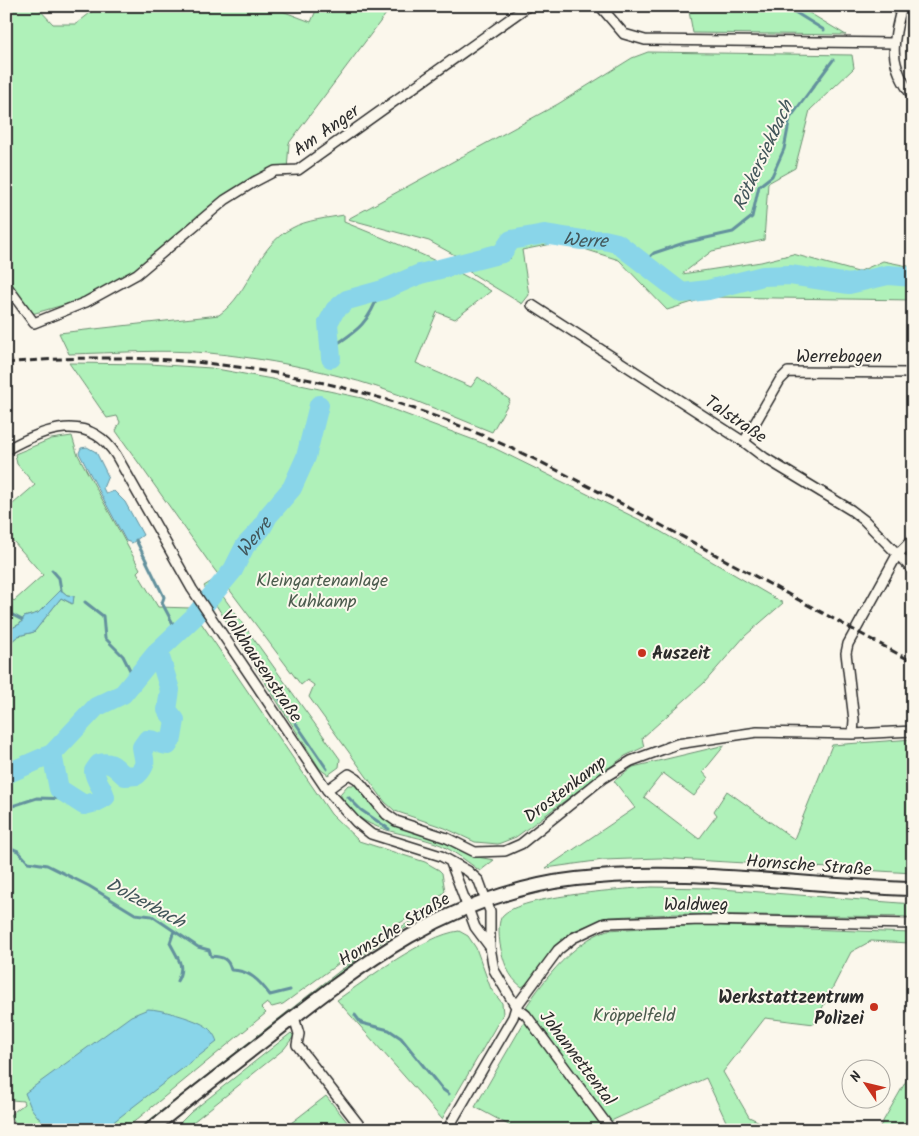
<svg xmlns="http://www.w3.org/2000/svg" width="919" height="1136" font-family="Kalam,sans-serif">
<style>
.green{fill:#aff1b9;stroke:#6d8e72;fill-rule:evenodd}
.water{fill:#89d5e9;stroke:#63919d}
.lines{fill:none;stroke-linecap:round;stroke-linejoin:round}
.stream{stroke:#63919d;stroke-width:3}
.river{stroke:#89d5e9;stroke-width:20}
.minor-casing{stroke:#2b2b2b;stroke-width:12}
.secondary-casing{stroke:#2b2b2b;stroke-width:16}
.minor{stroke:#fbf7ec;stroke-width:9}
.secondary{stroke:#fbf7ec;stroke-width:12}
.rail{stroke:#2b2b2b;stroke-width:3;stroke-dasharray:8 4;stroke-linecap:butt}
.poi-dot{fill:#c8321e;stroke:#fbf7ec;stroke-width:2}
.labels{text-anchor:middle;stroke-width:4;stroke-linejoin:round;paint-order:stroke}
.street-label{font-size:18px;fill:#2b2b2b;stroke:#fbf7ec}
.park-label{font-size:18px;fill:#4c5c4e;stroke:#fbf7ec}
.poi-label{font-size:18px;font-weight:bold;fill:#2b2b2b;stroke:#fbf7ec;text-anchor:start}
.water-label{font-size:19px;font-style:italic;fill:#42565a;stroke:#fbf7ec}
</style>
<rect width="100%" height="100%" fill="#fbf7ec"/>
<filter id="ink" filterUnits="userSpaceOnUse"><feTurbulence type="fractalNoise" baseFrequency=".02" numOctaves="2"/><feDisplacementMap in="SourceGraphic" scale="10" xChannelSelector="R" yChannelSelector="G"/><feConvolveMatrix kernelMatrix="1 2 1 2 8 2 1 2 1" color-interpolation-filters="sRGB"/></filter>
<g filter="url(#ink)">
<!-- green -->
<path class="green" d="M6,6H36L53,24H76L99,6H269L311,22L318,6H392L289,143L287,170L253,176L229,192L134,271L84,299L32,314L6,277Z
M688,6H798L846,35L693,33Z
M648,52L852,55L854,68L810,110L795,168L768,183L764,240L712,251L682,274L761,262L793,254L858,272L883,261L913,267V300L709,297L667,310L619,260L562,242L522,250L529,295L522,304L463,268L511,258L491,254L462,259L429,241L348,219L558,104L632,58Z
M344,215V222C395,243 445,262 491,291L455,319L437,312L416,363L471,387L478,377L510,400L492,432C442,412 392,389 339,376C297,365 252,357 209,353C162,349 115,353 69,354L59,333L219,315C251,292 256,246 292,228C306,220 328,218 344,215Z
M69,363L149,364L211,368L272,379L362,398L490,446L646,523L783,603L745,636L704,683L642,738L644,747L625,756L516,837L498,844L475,842L445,828L395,811L385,802L309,697L314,685L307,680L301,685L211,565L116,431L120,422L117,416L107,418Z
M72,436L77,453L140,569L137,572L158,607L191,608L331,814L359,841L425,862L439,870L442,873L445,891L433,904L375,937L283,1004L272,1007L267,1003L261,1008L266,1013L124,1130H20L10,1115L24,1104L23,1101L12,1100L6,1089V696L12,692L6,695V646L18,636L34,632L61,598L72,604L74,596L67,595L61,590L38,613L24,617L20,624L6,631V593L14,601L43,575L6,533V510L35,485L17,464L15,454L51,439ZM75,729L71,744L42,767L31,773L23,765Z
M212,581L340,759L339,767L328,775L320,769L204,586Z
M913,739V873L660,858L603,860L546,868L635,808L614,781L633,767L725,745L703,772L708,778L694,796L663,773L644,797L699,839L717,815L714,811L727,791L794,839L832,745Z
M348,785H355L381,817L390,823L441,841L472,856L494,860L480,871C468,862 455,852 441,845C404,830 360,835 340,794Z
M652,887L709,888L913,904V917L673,914L610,917L573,931L555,946L528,983L522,987C508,977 503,961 500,944C499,936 498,925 501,918C511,896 627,889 652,887Z
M426,913L428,914L368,951L137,1130L383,937Z
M703,925L911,933L909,943L871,941L851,952L814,1024L765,1018L723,1072L749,1117L777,1130H730L706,1078L591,1130H518L475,1107L530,1012L526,1007C545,978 574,942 607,930Z
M459,931L468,936L476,948L491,989L502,1003L503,1014L442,1119L337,1000C366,980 425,935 459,931Z
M291,1033L294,1036L284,1049L183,1130H173L191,1112Z
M913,1069V1130H878Z
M326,1096L348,1123L340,1130H282Z"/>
<!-- water -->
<path class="water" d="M87,447L96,452L108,476L103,488L106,494L114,491L125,502L143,535L132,543L126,541L79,453L81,448Z
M61,590L67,595L74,596L73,604L61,598L34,632L18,636L6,646V631L20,624L24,617L38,613Z
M148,1009C160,1009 191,1018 202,1024C210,1028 215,1035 217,1042L103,1130H48L31,1108L25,1093L131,1016Z"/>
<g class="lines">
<!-- stream -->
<path class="stream" d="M785,6L824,30
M644,262L654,253L684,243L733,232L752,217L759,186L772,176L784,149L790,118L833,60
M332,347C359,330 369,322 380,291
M136,540L164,597L162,603L178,633
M52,570L59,578L61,590
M85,602L103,616L105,638L123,656L135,680
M7,612L22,620
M227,612L282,703L327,769
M348,797L361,810L389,829
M6,808L37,798L71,799
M6,846L18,851L28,862L47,865L89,886L135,914L152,916L198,947L209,950L211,956C223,957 228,958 231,970C249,970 259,980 270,995L290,990
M174,931L170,943C177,957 186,966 177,981
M355,1015L361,1023L389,1030L401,1038L442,1089L449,1094"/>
<!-- river -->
<g class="river">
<path id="s1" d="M331,358L328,323L335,310L347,300L383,290L420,274L502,253L511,240L544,234L582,240H604L617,243L682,293L708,290L763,276L790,275L849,284L888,275L913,277"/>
<path d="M52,754L59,789L84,805L96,802L105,797C103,787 96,783 94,771L99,764C113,761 115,768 125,776L137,775C148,764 144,761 142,747L147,740C155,739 160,745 168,745L172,738L175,720L167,710L170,690L158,651"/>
<path id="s2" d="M6,774L52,754L96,707L123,694L158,651L194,617L233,570L245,546L261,529L268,516L292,488L306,457L319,405"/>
</g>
<defs>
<path id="minor" d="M600,6L624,34L645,40L894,43
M902,6C892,45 888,63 913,97
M6,285L34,323L86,302L137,274L225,200L254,182L275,171L298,170L528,6
M532,305L744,442L765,458L851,510L864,520L913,570
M744,442L780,380L788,372L913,373
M6,450C43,429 88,411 116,455L192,589L327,790L356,822L371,834L441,856L468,871L479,881L490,911V947L494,970L516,1007L513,1017L447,1130
M853,734L913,731
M327,790L349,774L357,779L386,814L396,821L447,838L475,852L505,851L521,844L603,778L631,761L677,744L757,732L853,734L854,720L846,653L848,644L897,555L913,539
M451,863L475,927L490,947
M294,1017L299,1034L297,1045L363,1130
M611,1130L526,1015L516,1007L558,950L573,938L605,923L703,920L913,924"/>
<path id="secondary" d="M150,1130C188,1099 227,1069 266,1039C361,964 451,893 576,879C688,866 800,886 913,889"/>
</defs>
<!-- minor casing -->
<use href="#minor" class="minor-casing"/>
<!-- secondary casing -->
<use href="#secondary" class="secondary-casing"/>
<!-- minor -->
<use href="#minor" class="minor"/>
<!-- secondary -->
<use href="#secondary" class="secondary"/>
<!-- rail -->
<path class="rail" d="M6,363C134,350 261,362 384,399C480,428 571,476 659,524C744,570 828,616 913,662"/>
</g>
</g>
<!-- markers -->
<g class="poi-dot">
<circle cx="642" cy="653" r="5"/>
<circle cx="874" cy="1007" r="5"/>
</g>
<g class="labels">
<!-- street labels -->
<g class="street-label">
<text transform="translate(326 130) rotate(-35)" y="6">Am Anger</text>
<text x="839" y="362">Werrebogen</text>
<text transform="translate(736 419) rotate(34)" y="6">Talstraße</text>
<text transform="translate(262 666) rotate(56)" y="6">Volkhausenstraße</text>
<text transform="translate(565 789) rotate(-37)" y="6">Drostenkamp</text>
<text transform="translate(809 865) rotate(4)" y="6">Hornsche Straße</text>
<text x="696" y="910">Waldweg</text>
<text transform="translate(394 929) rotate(-31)" y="6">Hornsche Straße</text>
<text transform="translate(578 1058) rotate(53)" y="6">Johannettental</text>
</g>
<!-- park labels -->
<g class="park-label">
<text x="322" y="586">Kleingartenanlage<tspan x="322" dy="21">Kuhkamp</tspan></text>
<text x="634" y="1021">Kröppelfeld</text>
</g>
<!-- poi labels -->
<g class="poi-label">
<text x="652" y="659">Auszeit</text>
<text x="864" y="1003" text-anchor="end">Werkstattzentrum<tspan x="864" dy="21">Polizei</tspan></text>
</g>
<!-- water labels -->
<g class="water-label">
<text transform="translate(762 155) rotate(-65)" y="7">Rötkersiekbach</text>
<text dy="7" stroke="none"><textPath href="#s1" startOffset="319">Werre</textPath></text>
<text dy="7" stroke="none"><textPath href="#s2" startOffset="350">Werre</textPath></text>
<text transform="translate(146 902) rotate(28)" y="7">Dolzerbach</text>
</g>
</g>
<!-- margin -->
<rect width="919" height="1136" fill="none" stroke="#fbf7ec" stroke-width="25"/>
<rect x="12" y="12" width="894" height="1111" fill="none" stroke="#2b2b2b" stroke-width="2" filter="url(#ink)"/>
<!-- north arrow -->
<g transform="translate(866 1084) rotate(305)"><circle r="24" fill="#fbf7ec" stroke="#a8a59f"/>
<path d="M0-4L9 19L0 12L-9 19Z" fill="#c8321e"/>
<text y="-8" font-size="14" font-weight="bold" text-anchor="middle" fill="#2b2b2b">N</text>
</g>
</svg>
